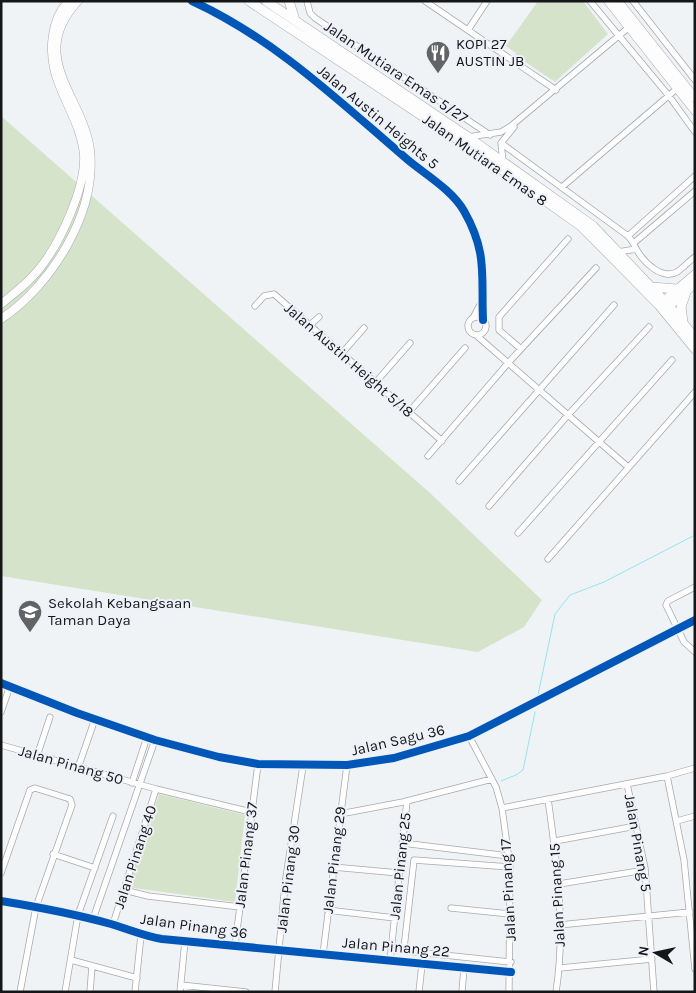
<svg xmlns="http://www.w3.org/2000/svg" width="696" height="993" font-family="Karla,sans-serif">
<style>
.green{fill:#d4e3ca}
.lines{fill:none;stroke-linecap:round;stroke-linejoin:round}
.stream{stroke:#93e4f2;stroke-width:1}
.minor-casing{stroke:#a7a9ab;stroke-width:7}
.tertiary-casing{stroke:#a7a9ab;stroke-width:9}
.secondary-casing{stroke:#a7a9ab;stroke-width:10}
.minor{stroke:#fdfdfe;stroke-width:5.5}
.tertiary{stroke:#fdfdfe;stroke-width:8}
.secondary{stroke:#fdfdfe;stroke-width:9}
.cycleway-casing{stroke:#eef2f8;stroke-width:11}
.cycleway{stroke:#0057b8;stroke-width:8}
.labels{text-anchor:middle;stroke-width:4;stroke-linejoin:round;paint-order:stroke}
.poi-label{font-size:15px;fill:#151618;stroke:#eef2f8;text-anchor:start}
.street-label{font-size:15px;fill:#151618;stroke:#eef2f8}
</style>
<rect width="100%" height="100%" fill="#f0f3f6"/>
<!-- green -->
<path class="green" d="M538,1H583L608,34L555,82L515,55L516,53L506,46Z
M1,116L430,493L542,600L524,627L478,652L1,576Z
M159,794L245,815L235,902L127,887Z"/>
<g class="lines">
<!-- stream -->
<path class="stream" d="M538,695L555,614L570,595L604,582L695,535
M501,781L516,775L523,770L535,712"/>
<defs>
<path id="minor" d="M192,1C275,39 340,102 408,160C426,175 452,190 464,211C488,253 481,276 483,320
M307,1L310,13L315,18L490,135
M425,1L556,90
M590,1L669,96L695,132
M633,1L695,80
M468,30L487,1
M468,137L501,132L511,126L628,28
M501,143L628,236C634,242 634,246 638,252C645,263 662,280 677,272C683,268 689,261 695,257
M503,162L501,143L514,127
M562,187L680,86
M628,236L695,176
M635,242L695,191
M618,252L636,249
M255,306L264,296L274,294L442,441
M468 326a9 9 0 1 1 18 0a9 9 0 1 1-18 0Z
M473,318L483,299
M310,325L319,317
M476,335L628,467
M521,349L499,330V317L568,239
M343,352L364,328
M376,382L410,343
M409,412L465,348
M428,456L509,362L596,268
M459,481L614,305
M489,506L568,415L649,327
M518,533L672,360
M548,559L695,392
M695,587L668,601L666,605L684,642L695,652
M1,683L77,713L155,740L219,757L258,764L347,765L394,758L469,736L695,620
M1,712L10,686
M469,736L496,787L502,808L510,867L509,992
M1,745L156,789L251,812
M37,756L50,717
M78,768L95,719
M667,776L684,860L695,969
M132,783L147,737
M627,784L645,868L654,992
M548,799C557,863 566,928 556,992
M502,808L667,776L695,768
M340,814L403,802L492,779
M677,821L695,816
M555,841L636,826
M402,843L509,856
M53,854L95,868
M333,867L399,873
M510,867L414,860L404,948L406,951L511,962
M1,873L30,790L35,788L70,799L72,805L36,907L20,992
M559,884L645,870
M124,890L148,896L240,907
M1,901C38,907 75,914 111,924C128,929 144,936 162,939L511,972
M451,908L510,914
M327,910L395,918
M93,919L155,740
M113,924L156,789
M559,925L690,912
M235,946L258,764
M323,954L347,765
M71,960L137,978
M390,961L407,801
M560,968L652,959
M181,985L246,992
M65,992L78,915L113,816
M90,992L92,966
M135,992L141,935
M180,992L185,941
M275,992L285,884L303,766
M419,992L422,964
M462,992L464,968"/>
<path id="tertiary" d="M608,1L695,111
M618,1L695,98
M661,303L695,274
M1,304C15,293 29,282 40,268C60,243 86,187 84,155C80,111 45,83 53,35C55,22 59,10 69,1
M666,309L695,284
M1,319C52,285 97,212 90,150C83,96 26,57 78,1"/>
<path id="secondary" d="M249,1L478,153L581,226L659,305L695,349
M266,1L468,137L593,226L669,306L695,338
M289,1L295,20
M652,287L677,289
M683,322L681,307L686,292"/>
</defs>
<!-- minor casing -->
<use href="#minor" class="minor-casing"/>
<!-- tertiary casing -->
<use href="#tertiary" class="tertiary-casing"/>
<!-- secondary casing -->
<use href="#secondary" class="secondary-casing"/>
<!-- minor -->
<use href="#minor" class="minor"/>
<!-- tertiary -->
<use href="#tertiary" class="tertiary"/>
<!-- secondary -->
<use href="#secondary" class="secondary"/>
<defs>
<path id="cycleway" d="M192,1C275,39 340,102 408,160C426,175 452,190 464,211C488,253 481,276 483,320
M1,683L77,713L155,740L219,757L258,764L347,765L394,758L469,736L695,620
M1,901C38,907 75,914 111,924C128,929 144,936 162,939L511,972"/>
</defs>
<!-- cycleway casing -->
<use href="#cycleway" class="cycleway-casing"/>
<!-- cycleway -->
<use href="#cycleway" class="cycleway"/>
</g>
<!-- icons -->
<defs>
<symbol id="restaurant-pin" viewBox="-11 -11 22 30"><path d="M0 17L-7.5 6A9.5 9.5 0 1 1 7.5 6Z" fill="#626366" stroke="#eef2f8"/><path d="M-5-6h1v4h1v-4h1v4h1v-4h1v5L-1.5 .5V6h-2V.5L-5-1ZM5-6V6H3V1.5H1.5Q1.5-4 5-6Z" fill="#fff"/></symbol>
<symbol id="school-pin" viewBox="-11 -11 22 30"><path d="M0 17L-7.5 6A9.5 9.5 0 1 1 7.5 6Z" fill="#626366" stroke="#eef2f8"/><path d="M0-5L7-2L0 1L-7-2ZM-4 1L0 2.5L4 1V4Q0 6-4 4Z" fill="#fff"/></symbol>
</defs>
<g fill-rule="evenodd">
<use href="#restaurant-pin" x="424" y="39" width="28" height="38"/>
<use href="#school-pin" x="16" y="598" width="28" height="38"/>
</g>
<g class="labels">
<!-- poi labels -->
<g class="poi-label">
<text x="456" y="49">KOPI 27<tspan x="456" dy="17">AUSTIN JB</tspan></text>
<text x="48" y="608">Sekolah Kebangsaan<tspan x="48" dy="17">Taman Daya</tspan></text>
</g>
<!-- street labels -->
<g class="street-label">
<text transform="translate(396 72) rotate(34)" y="5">Jalan Mutiara Emas 5/27</text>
<text transform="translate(378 117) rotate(40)" y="5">Jalan Austin Heights 5</text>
<text transform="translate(485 160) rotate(35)" y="5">Jalan Mutiara Emas 8</text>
<text transform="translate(349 360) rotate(41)" y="5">Jalan Austin Height 5/18</text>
<text transform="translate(398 740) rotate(-13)" y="5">Jalan Sagu 36</text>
<text transform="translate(71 765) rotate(16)" y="5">Jalan Pinang 50</text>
<text transform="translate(638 843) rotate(80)" y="5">Jalan Pinang 5</text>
<text transform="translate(246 855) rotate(-83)" y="5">Jalan Pinang 37</text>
<text transform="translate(135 857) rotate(-72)" y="5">Jalan Pinang 40</text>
<text transform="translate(334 860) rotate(-83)" y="5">Jalan Pinang 29</text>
<text transform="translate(400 866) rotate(-84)" y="5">Jalan Pinang 25</text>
<text transform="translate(288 879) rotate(-83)" y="5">Jalan Pinang 30</text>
<text transform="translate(508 890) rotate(-93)" y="5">Jalan Pinang 17</text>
<text transform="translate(557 895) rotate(-93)" y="5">Jalan Pinang 15</text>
<text transform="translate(194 926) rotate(8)" y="5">Jalan Pinang 36</text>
<text transform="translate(396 947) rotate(5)" y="5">Jalan Pinang 22</text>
</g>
</g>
<!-- border -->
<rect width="696" height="993" fill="none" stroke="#151618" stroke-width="5"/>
<!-- north arrow -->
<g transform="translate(656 953) rotate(279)" stroke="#eef2f8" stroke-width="4" paint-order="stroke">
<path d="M0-4L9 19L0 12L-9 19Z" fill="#151618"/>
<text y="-8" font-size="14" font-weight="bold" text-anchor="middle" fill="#151618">N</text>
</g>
</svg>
